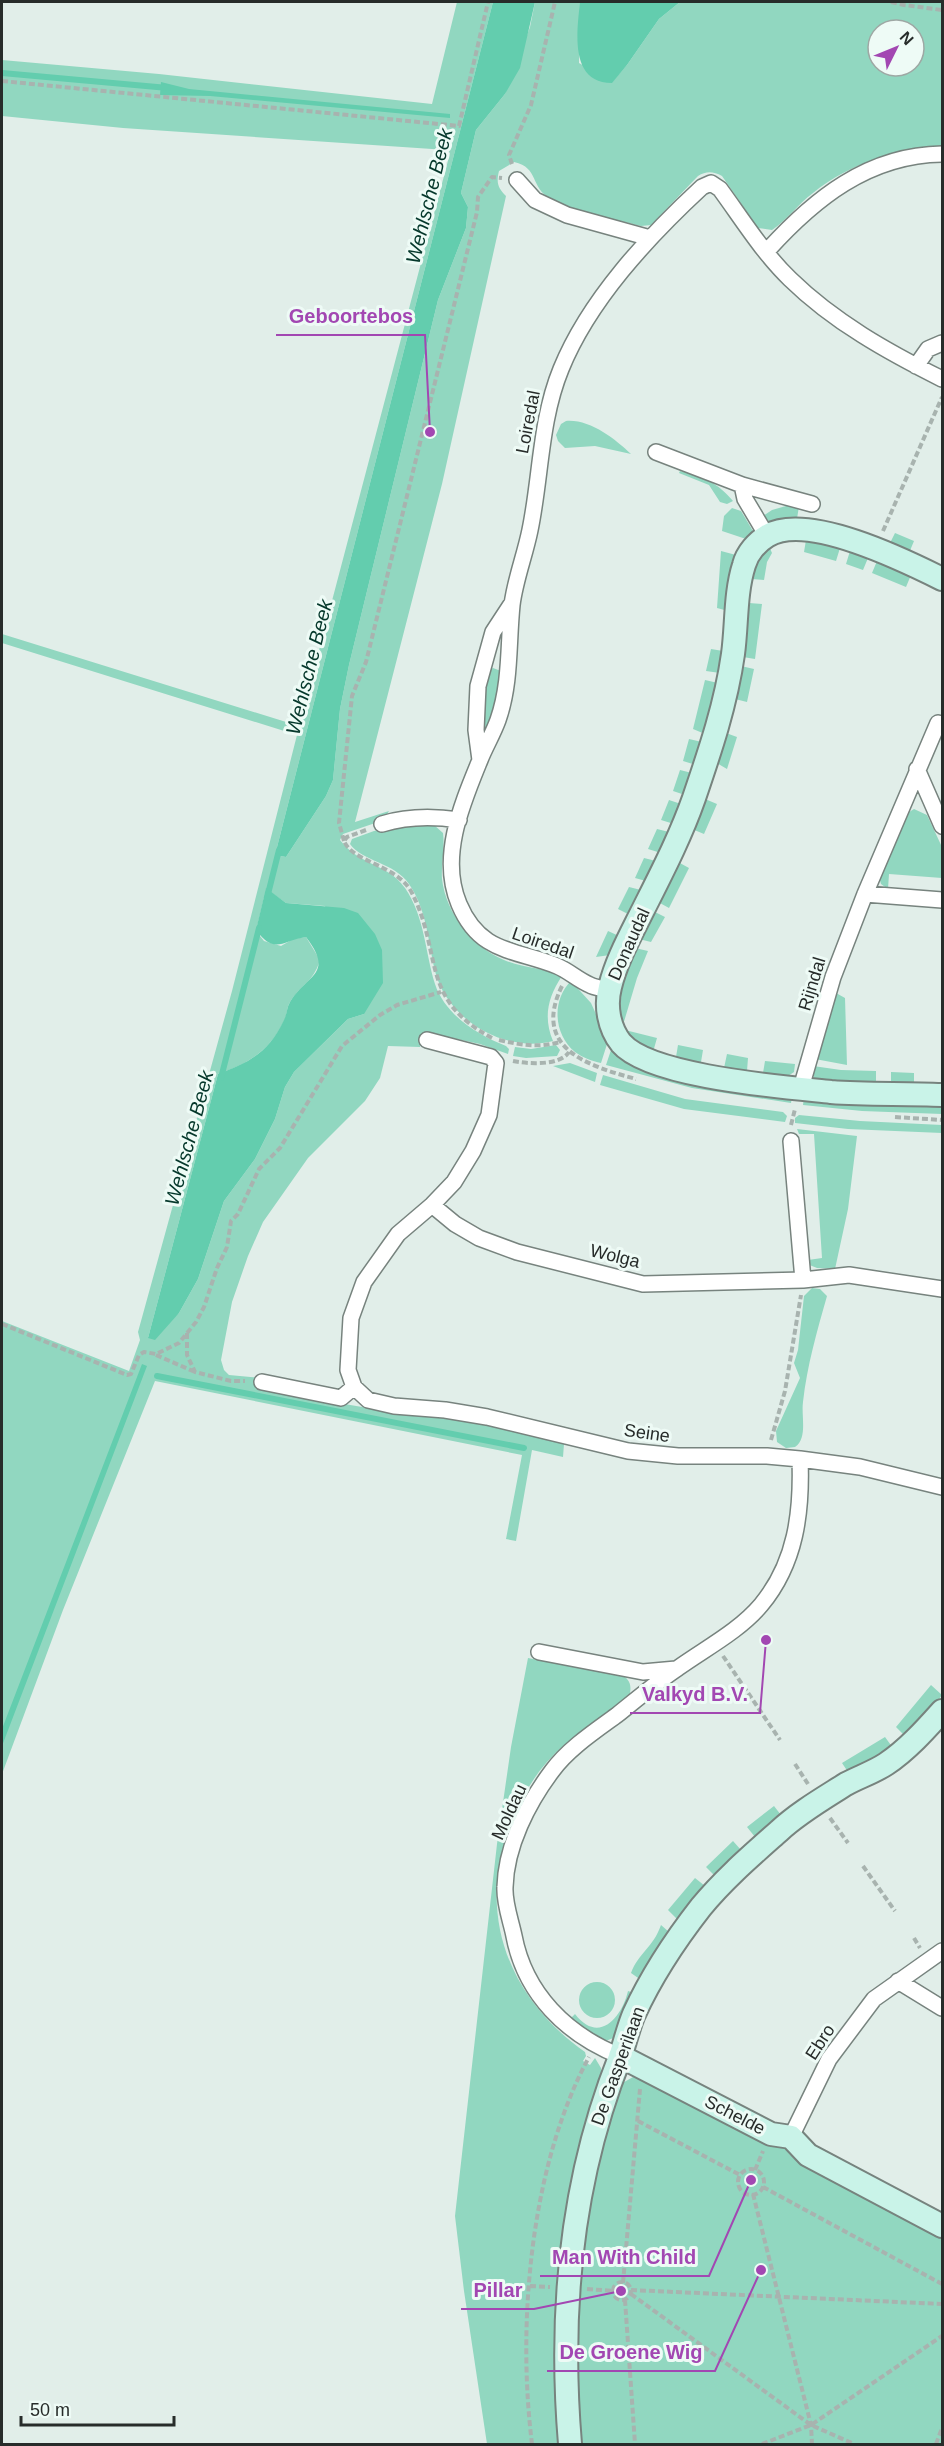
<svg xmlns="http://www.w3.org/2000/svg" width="944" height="2446" font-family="Arial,sans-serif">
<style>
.green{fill:#91d7c0;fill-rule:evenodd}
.water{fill:#63cdae}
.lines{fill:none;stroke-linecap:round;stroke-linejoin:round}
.stream{stroke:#63cdae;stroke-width:6}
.street-casing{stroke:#77837e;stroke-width:18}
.secondary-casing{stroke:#77837e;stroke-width:26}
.path{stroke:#a8b3af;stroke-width:4;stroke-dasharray:6 3;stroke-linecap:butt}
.street{stroke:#fff;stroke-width:15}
.secondary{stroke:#c9f3e8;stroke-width:22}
.labels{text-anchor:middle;stroke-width:6;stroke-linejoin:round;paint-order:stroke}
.street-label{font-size:18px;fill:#272c2a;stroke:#eefbf6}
.water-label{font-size:20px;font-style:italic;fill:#05382b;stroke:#eefbf6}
.leader{fill:none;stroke:#a247b2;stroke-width:2}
.callout-dot{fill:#a247b2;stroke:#eefbf6;stroke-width:2}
.callout-label{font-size:20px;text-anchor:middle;font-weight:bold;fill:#a247b2;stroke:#eefbf6;stroke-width:6;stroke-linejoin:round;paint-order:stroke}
</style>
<rect width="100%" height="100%" fill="#e1eee9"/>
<!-- green -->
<path class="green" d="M457,2H493L275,855L286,857L326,796L333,780L340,709L349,665L438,300L466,228L468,207L461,193L476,130L505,94L530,27L535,2H580L579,63L612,82L627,65L659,19L680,2H942V146C896,149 850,163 813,193C798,204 787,220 772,230L758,228L722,176C713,171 706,171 698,176L651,225L641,226C614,219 574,212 551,199C529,187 540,168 514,162L499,171C496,183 498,188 506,196L442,484L355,822L389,811L384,820L343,834L340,840C360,866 387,863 405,888C425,917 425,952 435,984C445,1015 478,1035 506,1046L509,1049L508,1054L480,1044L424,1032L420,1047L388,1046L380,1078L365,1101L308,1158L263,1222L248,1256L232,1302L221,1360L224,1370L229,1375L263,1378L315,1399L368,1408L481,1423L564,1444L563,1457L532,1450L516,1541L506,1539L522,1455L155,1381L63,1610L2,1774V1321L129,1371L140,1340L138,1332L232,991L297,735L2,643V634L299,726L450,153L447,150L123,128L2,116V60L159,74L432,104ZM878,30H914V66H878ZM266,889L286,903L325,906L364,1014L348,1019L294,1072L285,1087L275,1119L255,1159L224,1201L198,1279L179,1313L148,1338L218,1074C249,1063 270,1051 285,1019C287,1014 287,1007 290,1002C301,984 313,983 320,960L306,937L293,939L281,946L264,941L256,931Z
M566,421C590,419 615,439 631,454L595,446L565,448L558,441L556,435L561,424Z
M680,471C703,476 718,483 733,501L727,504L720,502L709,485L679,473Z
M786,506H799L797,519L771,523L763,516L772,510Z
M732,508L741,511L753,531L749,540L722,531L724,516Z
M895,533L914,541L909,553L889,545Z
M806,540L840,548L836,561L804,552Z
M768,544L772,553L767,562L764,580L752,579L751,568Z
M721,551L736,555L728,611L717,608Z
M850,551L868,558L863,570L846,564Z
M877,561L911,575L906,587L872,573Z
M749,603L762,604L755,659L743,657L747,605Z
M711,649L723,651L720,673L706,671Z
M741,666L754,669L747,702L735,699Z
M493,668L501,671L496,699L485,738L482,737L484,696L489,670Z
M705,680L718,683L705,734L693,729Z
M726,733L737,737L727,769L715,762Z
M689,739L702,742L696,765L683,761Z
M680,770L692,773L685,795L673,791Z
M705,799L717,804L704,834L692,829Z
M669,800L681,804L674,824L661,820Z
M914,809L927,815L942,847V878L889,874L888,889L881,884L879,877L906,814Z
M424,824L434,825L443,833C445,848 441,864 442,879C446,914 473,947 504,960C523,968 544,968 562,976C548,997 543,1017 553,1041C506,1054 447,1020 435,971C428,942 427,910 409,884C394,862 363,862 350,844L352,839L374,831Z
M657,829L669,832L661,853L648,849Z
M644,858L656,861L646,881L635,878Z
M678,862L689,868L669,908L658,902Z
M629,887L641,890L630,915L618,909Z
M653,911L665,917L651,942L639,939Z
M608,931L619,936L610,955L596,957Z
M635,948L648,951L637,978L623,1025L620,1026L616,1003Z
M571,981L591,1003L608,1041L601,1063C592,1061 583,1058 575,1052C554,1035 551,1001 571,981Z
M836,993L845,998L847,1065L815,1059Z
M625,1030L657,1038L653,1052L638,1048Z
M556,1045L560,1050L557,1056L526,1058L513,1056L515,1047L531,1049Z
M678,1045L703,1050L701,1062L698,1064L676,1057Z
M612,1047L792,1096L791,1103L692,1088L606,1065Z
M727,1054L748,1058L747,1071L724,1068Z
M765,1061L795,1064L794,1072L785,1078L763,1073Z
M570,1063L597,1073L595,1082L553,1066Z
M813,1066L841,1070L876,1071V1083L816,1081L812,1073Z
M891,1072L914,1073V1084L891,1083Z
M603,1075L685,1099L783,1112L787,1116L785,1122L684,1109L600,1085Z
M804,1097L942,1106V1114L862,1111L803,1105Z
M799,1115L860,1121L942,1125V1133L848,1129L795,1123V1118Z
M797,1129L857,1136L848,1209L835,1269L817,1268L807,1264L808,1260L822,1258L814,1134H799Z
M812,1288L820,1289L827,1296C817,1331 807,1366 803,1402C801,1416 808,1438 795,1447L786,1448L777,1442L776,1431L800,1378L794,1363L798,1350L804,1296Z
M528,1658L625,1677C632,1683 631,1689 629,1698C601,1718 570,1736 547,1762C531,1780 521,1800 512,1821C475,1911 507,1997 585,2052L586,2056L583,2061L590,2065L595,2058L601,2068L602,2077L562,2444H487L464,2291L455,2216L497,1844L511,1747Z
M931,1685L942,1695L929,1713L905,1736L896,1727Z
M885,1737L893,1748L848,1772L842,1763Z
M774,1806L781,1815L758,1837H755L747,1827Z
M733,1841L741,1850V1852L715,1876L706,1867Z
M695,1878L705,1886L678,1920L668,1910Z
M661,1925L669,1932L641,1980L631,1973C639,1952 653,1948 661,1925Z
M579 2000a18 18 0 1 1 36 0a18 18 0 1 1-36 0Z
M628,1991L634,1993L616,2037L603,2042L570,2019L575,2014C599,2045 622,2017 628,1991Z
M633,2077L645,2080L781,2144L942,2233V2444H579L574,2346L587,2208L599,2153L619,2085Z"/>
<!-- water -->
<path class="water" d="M493,2H535L520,68L505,94L476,130L461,193L468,207L466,228L438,300L349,665L340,709L333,780L326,796L286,857L275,855Z
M580,2H680L659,19L627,65L612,83C569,83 577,31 580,2Z
M161,82L189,89L450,114V118L210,96L160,95Z
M266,888L286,903L344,908L358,913L375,934L382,950L383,983L364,1014L348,1019L294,1072L285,1087L275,1119L255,1159L224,1201L198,1279L179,1313L155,1340L148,1338L218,1074C249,1063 269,1052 284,1020C287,1014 287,1007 290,1002C307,974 335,975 306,937C281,941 275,955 256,930Z
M142,1364L147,1366L2,1746V1729Z"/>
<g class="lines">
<!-- stream -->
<path class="stream" d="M2,73L168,88
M267,898L279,850
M221,1078L259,928
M157,1376L524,1448"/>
<defs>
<path id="street" d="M517,180L535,200L567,215L650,238
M767,251C814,199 868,155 942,154
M916,366L928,349L942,343
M656,452L742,485L745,499L767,536
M742,485L812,504
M480,760L476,730L478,686L493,632L512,603
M917,769L942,826
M382,824C408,816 432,816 459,820
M865,894L942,900
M609,990C603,988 595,988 590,985C578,980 569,971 557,966C515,949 480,954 459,904C439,857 462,804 480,760C485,747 493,734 498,720C511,683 508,644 512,605C515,580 525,555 530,530C541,477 540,420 561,369C589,300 648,237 702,187L711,183L720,189C742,219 763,253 790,279C834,322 888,352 942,379
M427,1040L491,1057L496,1063L489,1115L473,1151L454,1182L432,1205L398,1234L364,1282L351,1318L348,1370L354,1387L368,1400L394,1406L445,1410L487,1417L628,1451L678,1456H767L800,1459L860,1467L942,1487
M801,1088L833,977L865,894L938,723
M791,1141L803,1280
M432,1205L455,1224L479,1238L517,1252L643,1284L803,1280L849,1275L942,1289
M262,1382L341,1398L354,1387
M539,1652L643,1672L676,1669
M898,1981L942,2008
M620,2056C567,2035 525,1994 514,1936C511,1921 504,1903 505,1887C506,1846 528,1803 552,1771C568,1749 595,1731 617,1715C637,1699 657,1682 678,1668C706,1648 739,1631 761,1605C796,1563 802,1512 800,1459
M791,2137L829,2059L874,1999L942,1951"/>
<path id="secondary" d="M942,579C904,560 806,512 767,536C757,542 747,553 744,565C735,593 737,625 733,654C726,704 710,751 694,798C680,838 660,876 641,914C629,938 616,962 610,987C605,1006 609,1028 621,1043C650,1077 784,1087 831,1092C868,1095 905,1093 942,1095
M620,2056L771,2134L791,2137L808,2155L942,2226
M570,2444C559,2313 571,2180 620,2057C625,2043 628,2028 634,2014C651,1977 676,1939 701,1907C724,1879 752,1855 779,1831C798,1813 824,1798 846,1784C859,1777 874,1772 886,1764C907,1750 925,1730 942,1711"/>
</defs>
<!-- street casing -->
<use href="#street" class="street-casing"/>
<!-- secondary casing -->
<use href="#secondary" class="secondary-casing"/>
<!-- path -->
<path class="path" d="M891,2L904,5L942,10
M2,81L459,126L488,2
M512,164L509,155L531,105L555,2
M883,531L942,397
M366,830L347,837L344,841C353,863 397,864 412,893C443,954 419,999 492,1038
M344,841L339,823L352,696L366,662L477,212L478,197L492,177L502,178
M562,986C531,1049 589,1066 636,1079
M499,1040C521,1045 538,1048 560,1042
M513,1061C528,1064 560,1066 569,1052
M895,1117L942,1120
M791,1125L795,1109
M2,1324L127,1375L131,1374L139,1355L144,1352L156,1354L179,1343L196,1322L204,1307L217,1268L227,1247L231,1221L238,1214L259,1169L280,1148L342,1046L380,1015L397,1005L441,992
M187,1333V1355L195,1372L231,1381H245
M156,1355L195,1372
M771,1440L785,1391L801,1295
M723,1656L780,1740
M795,1764L808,1784
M830,1818L848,1843
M863,1866L895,1911
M914,1938L920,1948
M638,2121L740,2175
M738 2182a13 13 0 1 1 26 0a13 13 0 1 1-26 0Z
M755,2170L763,2151
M763,2187L942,2284
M753,2194L811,2425L812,2444
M613 2291a9 9 0 1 1 18 0a9 9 0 1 1-18 0Z
M623,2283L640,2089
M530,2286L550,2287
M587,2289L614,2291
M631,2290L942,2304
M631,2294L811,2425L854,2444
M625,2300L635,2444
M532,2444C517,2324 530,2166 589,2057
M762,2444L811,2425L942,2336
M936,2444L942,2428"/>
<!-- street -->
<use href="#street" class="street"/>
<!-- secondary -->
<use href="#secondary" class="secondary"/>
</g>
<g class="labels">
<!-- street labels -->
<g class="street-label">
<text transform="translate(528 422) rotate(-79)" y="6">Loiredal</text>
<text transform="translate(543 943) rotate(19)" y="6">Loiredal</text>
<text transform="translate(629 944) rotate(-66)" y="6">Donaudal</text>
<text transform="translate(812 984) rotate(-73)" y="6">Rijndal</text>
<text transform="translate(615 1256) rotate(14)" y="6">Wolga</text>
<text transform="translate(647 1433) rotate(8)" y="6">Seine</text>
<text transform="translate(509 1812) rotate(-65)" y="6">Moldau</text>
<text transform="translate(820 2042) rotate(-57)" y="6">Ebro</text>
<text transform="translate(618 2066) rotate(-70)" y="6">De Gasperilaan</text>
<text transform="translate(735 2115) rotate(27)" y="6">Schelde</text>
</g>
<!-- water labels -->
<g class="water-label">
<text transform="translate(429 196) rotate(-76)" y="7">Wehlsche Beek</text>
<text transform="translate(309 667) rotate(-76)" y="7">Wehlsche Beek</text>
<text transform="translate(189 1138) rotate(-75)" y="7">Wehlsche Beek</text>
</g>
</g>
<!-- callouts -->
<path class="leader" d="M430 432L425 335H276M766 1640L760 1713H630M751 2180L709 2276H540M621 2291L534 2309H461M761 2270L715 2371H547"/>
<g class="callout-dot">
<circle cx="430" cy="432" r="6"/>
<circle cx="766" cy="1640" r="6"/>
<circle cx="751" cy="2180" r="6"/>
<circle cx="621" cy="2291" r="6"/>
<circle cx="761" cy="2270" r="6"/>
</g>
<g class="callout-label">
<text x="351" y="323">Geboortebos</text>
<text x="695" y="1701">Valkyd B.V.</text>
<text x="624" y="2264">Man With Child</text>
<text x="498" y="2297">Pillar</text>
<text x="631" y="2359">De Groene Wig</text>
</g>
<!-- border -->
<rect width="944" height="2446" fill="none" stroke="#272c2a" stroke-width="6"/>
<!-- north arrow -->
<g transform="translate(896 48) rotate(47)"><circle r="28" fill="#eefbf6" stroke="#9ea8a4" stroke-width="1.5"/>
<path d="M0-4.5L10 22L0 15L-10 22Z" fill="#a247b2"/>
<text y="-9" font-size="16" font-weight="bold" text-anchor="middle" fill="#272c2a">N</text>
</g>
<!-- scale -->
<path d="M21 2416v9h153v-9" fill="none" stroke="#272c2a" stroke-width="3"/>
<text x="30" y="2416" font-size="18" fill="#272c2a" stroke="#eefbf6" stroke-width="4.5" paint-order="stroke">50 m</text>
</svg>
